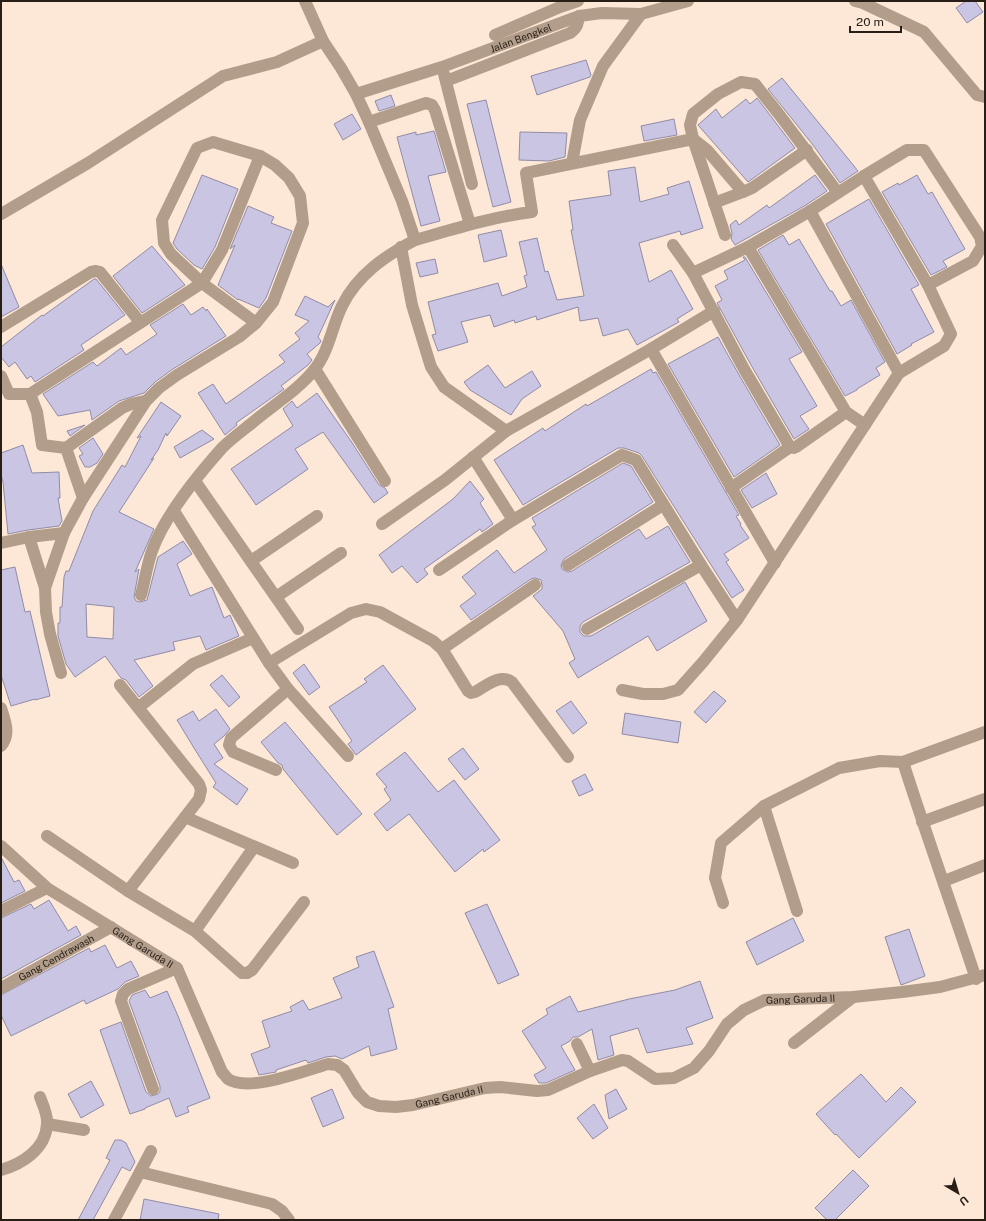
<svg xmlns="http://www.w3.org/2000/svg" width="986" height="1221" font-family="'Public Sans',sans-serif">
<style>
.building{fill:#cac5e2;stroke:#908ba7;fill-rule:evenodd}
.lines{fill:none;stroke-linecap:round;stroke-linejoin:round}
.minor{stroke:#b29d8b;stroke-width:12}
.labels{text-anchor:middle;stroke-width:3;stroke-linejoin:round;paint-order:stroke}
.street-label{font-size:10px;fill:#271e16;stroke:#fde8d7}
</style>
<rect width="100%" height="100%" fill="#fde8d7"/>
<!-- building -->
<path class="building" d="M966,1H975L983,12L967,23L956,8Z
M586,60L591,75L590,77L537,95L531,76Z
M782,78L841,150L858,171L840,183L813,145L768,89Z
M391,95L395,106L379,111L375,101Z
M757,98L795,148L748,182L698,125L716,109L722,118L746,99L750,104Z
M486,100L511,202L493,207L467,104Z
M352,114L361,129L343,140L334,124Z
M674,119L677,135L644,141L641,126Z
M434,131L446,172L428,176L440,221L421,226L397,137L416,132V135Z
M520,132L567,133L565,157L549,161L519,160Z
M635,167L640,202L669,194L667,188L689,181L703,228L681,235L680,231L639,243L649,282L671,270L693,309L677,319L679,322L637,345L628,329L603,336L598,318L580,321L578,307L537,320L536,316L515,323L514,320L494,327L490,315L461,322L468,342L438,351L432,335L436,334L428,302L498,283L502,296L527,287L524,276L527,275L519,242L537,238L545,272L548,271L557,300L584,296L571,230H573L569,201L611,195L608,171Z
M202,175L238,189L215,247L202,269L194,265L177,249L173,243Z
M815,175L827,191L806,205L735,245L731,239L732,233L730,225L736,220L739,225L767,205L769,208Z
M917,175L928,194L932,192L965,249L943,261L947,267L931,275L882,192L898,183L899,185Z
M869,199L919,285L911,289L934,332L911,344L912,345L897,354L826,224Z
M248,206L274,217L271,223L292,231L266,298L259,308L238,299V300L218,285L235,245L230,249Z
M501,230L507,256L484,262L478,235Z
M783,235L789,245L799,239L830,291H832L841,306L851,300L885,362L876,368L880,375L857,389V390L845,396L758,250Z
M152,246L185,285L142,313L113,276Z
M743,257H745L802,352L789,359L817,406L800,416L809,429L794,439L751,365L717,303L722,300L715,286L728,279L724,271L745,260Z
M435,259L438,273L420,277L416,263Z
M1,264L19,307L1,317Z
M94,279H96L125,315L81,345L84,350L35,382L31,376L27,379L15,362L9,367L1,357V347L42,315L43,316Z
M305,296L328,307L335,300L318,337L321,341L320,343L307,354L312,360L308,365L281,386L284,389L236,423L237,425L225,435L198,393L213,384L226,404L285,362L279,355L300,339L295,333L309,321L295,315Z
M183,304L191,315L203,307L206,311L207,309L226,336L173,369L155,382L144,393L119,401L92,420L90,410L58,416L43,394L93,362L97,366L121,348L126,355L157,334L150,325Z
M718,337L738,373L780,445L734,477L668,364Z
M488,365L505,388L532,371L541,386L522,399L511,415L470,390L464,382Z
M651,369L653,373L656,372L739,515L736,516L741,524L740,525L749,538L724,554L729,560L726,562L744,590L732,598L642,456L639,453L624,448H618L523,505L494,460L543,428L545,431L586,404L587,406Z
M317,393L351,441L379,485L385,488L388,493L374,503L323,432L295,449L308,469L256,505L231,469L293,426L283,409L292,401L297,408Z
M161,402L181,416L167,436L166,433L158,450L151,460L154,458L119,512L154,529L135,572L139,569L134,597L136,601L140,602L147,600L158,557L183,541L192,554L177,564L190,596L212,587L224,618L230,615L239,636L206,650L200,636L173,642L175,650L134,660L153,686L139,697L126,680L121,678L105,656L75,677L66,664L58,636V623H60V607H62L64,577L66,571H69L93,511L122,465L125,467L141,436L137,438ZM86,604L114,607L113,639L87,637Z
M85,425L70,436L67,431Z
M202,430L214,439L180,458L174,447Z
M93,438L103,454L97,463L90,467H85L79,456L83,454L79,448Z
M23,445L32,473L59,472L60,498H58L62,521L59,526L28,530L8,534L3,482L1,475V453Z
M623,463L631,466L653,502L564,559L561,565L562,569L568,572L572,571L639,529L646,539L668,526L690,562L583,622L580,626V632L584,636H591L685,582L707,621L657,651L648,636L578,678L569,663L575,659L563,631L533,596L542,589V585L541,580L535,578L531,579L471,620L460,606L476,594L462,577L497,550L514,573L547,550L532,527L536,525L532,518Z
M766,473L777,494L752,508L741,490Z
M470,481L484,499L480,503L493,524L482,532L480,529L424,569L428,574L417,583L402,566L392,573L379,555L453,499Z
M15,567L25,612L30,611L50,696L35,700V699L11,706L1,675V570Z
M304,664L320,687L309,695L293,673Z
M383,665L416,709L356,755L348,744L352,741L329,707L367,682L364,679Z
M222,675L240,697L229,707L210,685Z
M714,691L726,701L706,723L694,712Z
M571,701L587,723L573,734L556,711Z
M216,709L230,729L223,737L214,744L223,758L214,764L248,789L237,805L213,787L216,783L194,748L177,720L193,711L199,721Z
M625,713L681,722L678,743L622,734Z
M285,722L362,814L337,835L283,769L282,765L278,763L261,742Z
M463,748L479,769L465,780L448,759Z
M405,752L438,792L454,780L500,840L484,852L483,849L455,872L409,814L387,831L374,814L391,800L384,789L387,787L376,774Z
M585,774L593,790L579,796L572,781Z
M1,857L14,882L19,880L25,891L1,903Z
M49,900L68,931L76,926L81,935L1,979V918L31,904L34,909Z
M487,904L519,975L498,984L465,913Z
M793,918L804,941L757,965L746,942Z
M909,929L925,976L901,985L885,937Z
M105,945L117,968L131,961L139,976L125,982L118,989L86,1004L84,1000L11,1036L1,1015V995L89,948L91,952Z
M374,951L394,1007L388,1009L397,1049L371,1056L369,1046L342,1059L335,1056L326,1057L308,1063L306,1060L276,1070V1072L259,1075L251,1054L270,1047L262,1021L292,1011L290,1007L303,1000L309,1010L342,998L333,978L359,967L356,957Z
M700,981L713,1018L686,1028L693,1044L647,1053L638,1028L610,1036L614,1055L598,1060L592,1029L578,1037H573L570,1041L561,1046L575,1070L546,1083H539L534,1075L546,1068L522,1031L548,1014L546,1009L570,996L578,1012L629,999L675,990Z
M145,990L150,998L167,991L178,1016L210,1098L187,1107L189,1112L176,1117L169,1098L145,1108V1109L130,1114L100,1030L121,1022L146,1092L151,1096L158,1094L160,1091V1086L129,1001L132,995Z
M861,1074L886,1102L901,1087L916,1102L859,1158L836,1134L835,1135L816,1114Z
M91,1081L104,1105L81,1118L68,1094Z
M332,1089L344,1118L323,1127L311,1098Z
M616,1089L627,1109L609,1119L605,1095Z
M594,1104L608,1128L593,1139L577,1118Z
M115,1140H121L126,1143L135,1162L130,1171L122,1167L93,1220H78L110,1160L106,1158Z
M853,1170L869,1186L835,1220H827L815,1208Z
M144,1199L219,1214L218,1220H140Z"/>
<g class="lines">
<!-- minor -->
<g class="minor">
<path d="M855,1L863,3L924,32L977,95L985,97"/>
<path d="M495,35L560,7L578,1"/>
<path d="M444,74L472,184"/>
<path d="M446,81L570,33C577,28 578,24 579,16"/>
<path id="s1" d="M356,94L442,67L579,16L602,13L641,14L688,1"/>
<path d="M369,122L426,103L432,105L435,110L470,224"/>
<path d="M572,163L580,120L603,66L641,14"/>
<path d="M864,176L907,150H924L980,237L982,246L973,261L928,285"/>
<path d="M714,203L743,192L752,188L807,150"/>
<path d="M810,211L899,373"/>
<path d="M1,214L88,163L223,76L277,62L323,41L305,1"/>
<path d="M725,235L693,139L690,125L693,114L718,94L741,82L755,84L778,113L836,190"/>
<path d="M415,240C454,229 492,217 532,212L526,173L693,139L707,150L743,192"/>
<path d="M673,245L693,273"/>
<path d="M401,247L412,305L431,367L444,387L506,431"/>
<path d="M1,327L91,272L96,271L100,272L140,322"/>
<path d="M651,349L775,563"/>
<path d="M315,369L385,481"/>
<path d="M1,376L9,394H30L37,412L42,445L66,448L83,498"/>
<path d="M30,394L202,283L222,250L260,156"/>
<path d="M846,412L796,447L794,448L790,447L744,369L693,273L748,247L846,412L865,425"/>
<path d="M66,448L122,408L131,404L146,401"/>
<path d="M473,457L513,520"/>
<path d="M195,481L298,629"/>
<path d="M731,488L790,447"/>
<path d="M174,511L269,663L351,613L366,609L380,612L433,641L442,649L468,691L471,693L475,692C486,686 500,673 512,682L568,757"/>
<path d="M382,524L445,480L506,431L651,349L714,311"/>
<path d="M29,537L45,588"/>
<path d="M1,543L29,537L64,533"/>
<path d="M251,561L317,516"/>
<path d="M568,565L663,505"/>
<path d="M439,570L513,520L622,455L636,460L701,565L737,620"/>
<path d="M141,595C145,580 147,565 152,551C164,517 198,475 222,448C231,439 242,431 252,423C273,405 297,391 314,370C329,352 332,326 342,306C357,275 385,256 415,240L402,201L369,122L356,94L341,68L323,41"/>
<path d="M276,597L341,553"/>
<path d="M587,629L701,565"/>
<path d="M442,649L535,585"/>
<path d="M269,663L288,689L231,738L229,745L233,752L276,770"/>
<path d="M61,673L50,634L46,612L45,588L64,533L83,498L146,401L159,388L177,375L239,337L256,323L273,302L303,223L300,196L289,178L275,165L260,156L213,142L197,148L162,220L164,243L171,254L202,283L256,323"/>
<path d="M120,685L199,784L201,790L199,799L128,891"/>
<path d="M288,689L348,756"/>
<path d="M622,690L643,694H663L678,690L703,662L737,620L899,373L944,346L951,334L928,285L864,176L810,211L748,247"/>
<path d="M139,707L193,664L253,638"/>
<path d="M1,708C5,721 11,734 1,746"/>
<path d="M903,762C926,834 952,906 976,979"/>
<path d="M764,806L797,911"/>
<path d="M185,817L293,863"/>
<path d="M922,822L985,799"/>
<path d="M47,836L128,891L195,931L242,973H247L252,970L304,902"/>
<path id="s2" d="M1,846L47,888L177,968L222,1072C224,1074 226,1077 228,1079C249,1093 307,1070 328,1064L337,1065L344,1070L358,1093L367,1102L379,1106L396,1107L413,1105L485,1088L500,1087L537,1091L548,1090L590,1071L622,1060L628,1061L655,1079L674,1078L694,1068L709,1051L727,1024L744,1010L765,1000L853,997L902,992L940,987L985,975"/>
<path d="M944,881L985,865"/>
<path d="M723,903L715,878L721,843L764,806L839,768L880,761L903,762L985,732"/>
<path d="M1,911L47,888"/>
<path d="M195,931L254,847"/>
<path id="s3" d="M1,988L111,927"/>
<path d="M794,1043L853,997"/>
<path d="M577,1044L590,1071"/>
<path d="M153,1089L121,1001L123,994L128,989L177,968"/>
<path d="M47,1124L84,1130"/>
<path d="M1,1170C22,1164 46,1149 47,1124C48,1115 43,1105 40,1097"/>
<path d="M140,1172L151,1151"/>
<path d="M114,1220L140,1172L272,1204L282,1211L289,1220"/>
</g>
</g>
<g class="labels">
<!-- street labels -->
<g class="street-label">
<text dy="4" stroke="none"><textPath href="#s1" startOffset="174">Jalan Bengkel</textPath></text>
<text dy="4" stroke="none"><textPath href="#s2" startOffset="175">Gang Garuda II</textPath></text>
<text dy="4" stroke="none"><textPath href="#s3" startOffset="63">Gang Cendrawash</textPath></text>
<text dy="4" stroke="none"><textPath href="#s2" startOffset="978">Gang Garuda II</textPath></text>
<text dy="4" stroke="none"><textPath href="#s2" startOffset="582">Gang Garuda II</textPath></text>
</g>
</g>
<!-- border -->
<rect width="986" height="1221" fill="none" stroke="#271e16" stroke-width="4"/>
<!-- north arrow -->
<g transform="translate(958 1193) rotate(142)" stroke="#fde8d7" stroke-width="3" paint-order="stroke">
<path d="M0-3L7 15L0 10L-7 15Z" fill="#271e16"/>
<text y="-6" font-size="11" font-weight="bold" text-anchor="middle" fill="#271e16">U</text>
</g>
<!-- scale -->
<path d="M850 26v6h51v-6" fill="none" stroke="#271e16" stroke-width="2"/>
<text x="856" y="26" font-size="12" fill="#271e16" stroke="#fde8d7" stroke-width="3" paint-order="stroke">20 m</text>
</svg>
